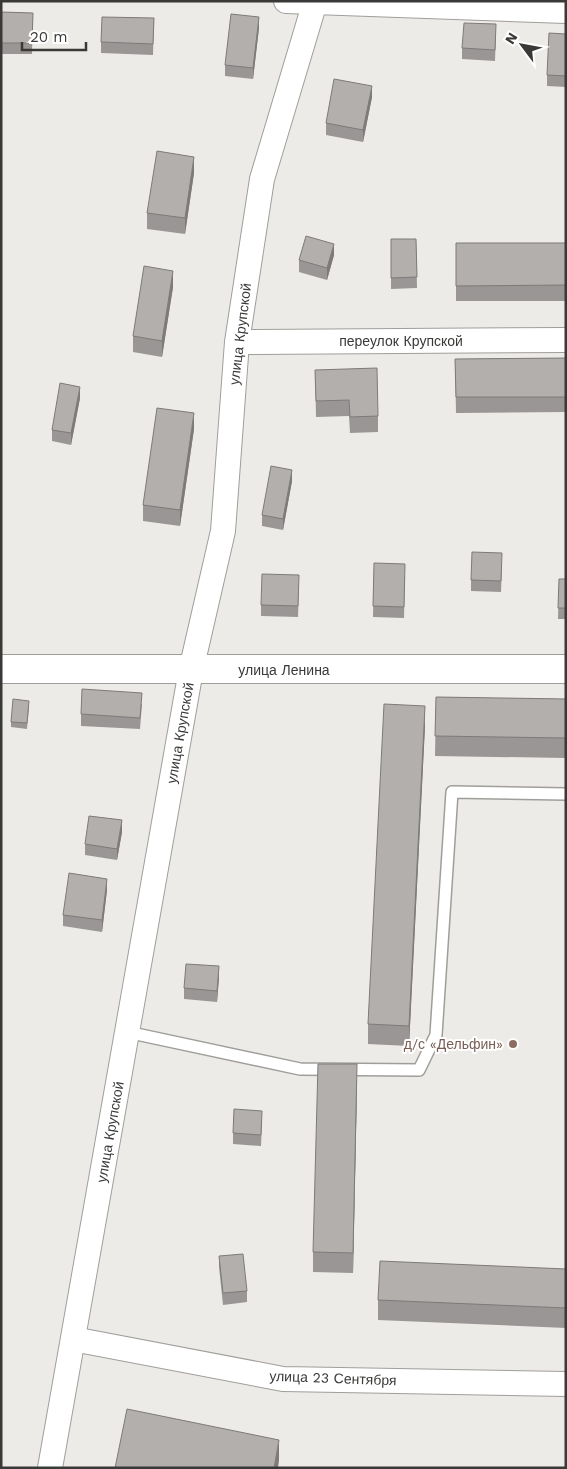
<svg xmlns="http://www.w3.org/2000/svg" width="567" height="1469" font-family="'Work Sans',sans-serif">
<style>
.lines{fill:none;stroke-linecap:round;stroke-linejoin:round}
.service-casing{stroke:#a09e9b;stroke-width:14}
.minor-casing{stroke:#a09e9b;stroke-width:26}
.primary-casing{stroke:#a09e9b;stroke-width:30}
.service{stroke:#fff;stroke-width:11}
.minor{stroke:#fff;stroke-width:24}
.primary{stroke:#fff;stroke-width:28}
.wall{fill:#9a9695}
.shaded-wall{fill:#7d7a79}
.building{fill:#b3afad;stroke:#7d7a79}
.education-dot{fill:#8d6e63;stroke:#fff;stroke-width:2}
.labels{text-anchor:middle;stroke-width:4;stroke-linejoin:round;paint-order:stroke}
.street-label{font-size:14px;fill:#393937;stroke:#fff}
.education-label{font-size:14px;fill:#785e54;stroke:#fff;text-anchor:end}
</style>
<rect width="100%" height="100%" fill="#edebe7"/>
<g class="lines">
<defs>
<path id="service" d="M127,1032L300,1069L419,1070L436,1035L452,792L566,794"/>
<path id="minor" d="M286,1L566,11
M237,342L566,340
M73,1339L283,1379L566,1384
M50,1468L191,670L223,531L237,342L262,179L315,2"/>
<path id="primary" d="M1,669H566"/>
</defs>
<!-- service casing -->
<use href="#service" class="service-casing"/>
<!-- minor casing -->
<use href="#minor" class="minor-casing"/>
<!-- primary casing -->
<use href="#primary" class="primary-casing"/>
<!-- service -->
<use href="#service" class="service"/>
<!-- minor -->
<use href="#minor" class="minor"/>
<!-- primary -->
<use href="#primary" class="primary"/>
</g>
<!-- wall -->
<path class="wall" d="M1,12L33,13L32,54H1Z
M154,18L153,55L101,53V42Z
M259,28L253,79L225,76V65Z
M566,34V87L547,86V75Z
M496,35L495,61L462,59V48Z
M372,97L363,142L326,135V123Z
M194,173L185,234L147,229V213Z
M391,239H416L417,288L391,289Z
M456,243H566V301H456Z
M334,255L327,280L299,272V260Z
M173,287L162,357L133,352V336Z
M566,358V412L456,413L455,359Z
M315,370L378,416V432L350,433L349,416L316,417Z
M80,398L71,445L52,441V430Z
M194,429L180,526L143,521V505Z
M292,481L283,530L262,526V515Z
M374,563L405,576L404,618L373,617Z
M502,565L501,592L471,591V580Z
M559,579H566V619H558Z
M299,586L298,617L261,616V605Z
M436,697L566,699V758L435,756Z
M142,704L140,729L81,726V714Z
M29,707L27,729L11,727V722Z
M425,726L409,1046L368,1044V1024Z
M122,832L117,860L85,855V844Z
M107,890L102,932L63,926V915Z
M219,977L217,1002L184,999V988Z
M357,1084L353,1273L313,1272V1252Z
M262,1122L261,1146L233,1144V1133Z
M219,1256L247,1291V1302L223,1305L219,1267Z
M566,1269V1328L378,1320V1300Z"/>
<!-- shaded-wall -->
<path class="shaded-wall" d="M259,17V28L253,79V68Z
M372,86V97L363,142V130Z
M194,157V173L185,234V218Z
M334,244V255L327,280V268Z
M173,271V287L162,357V341Z
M80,387V398L71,445V433Z
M194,413V429L180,526V510Z
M292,470V481L283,530V519Z
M425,706V726L409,1046V1026Z
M122,820V832L117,860V849Z
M107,879V890L102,932V920Z
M219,966V977L217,1002V991Z
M357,1064V1084L353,1273V1253Z
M279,1440V1460L278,1468H274Z"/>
<!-- building -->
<path class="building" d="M1,12L33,13L32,43H1Z
M231,14L259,17L253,68L225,65Z
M102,17L154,18L153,44L101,42Z
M464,23L496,24L495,50L462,48Z
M549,33L566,34V76L547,75Z
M334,79L372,86L363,130L326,123Z
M157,151L194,157L185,218L147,213Z
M306,236L334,244L327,268L299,260Z
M391,239H416L417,277L391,278Z
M456,243H566V285L456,286Z
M144,266L173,271L162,341L133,336Z
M566,358V397H456L455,359Z
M377,368L378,416L350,417L349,400L316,401L315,370Z
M60,383L80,387L71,433L52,430Z
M157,408L194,413L180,510L143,505Z
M271,466L292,470L283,519L262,515Z
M472,552L502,553L501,581L471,580Z
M374,563L405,564L404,607L373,606Z
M262,574L299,575L298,606L261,605Z
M559,579H566V608H558Z
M82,689L142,693L140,718L81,714Z
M436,697L566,699V738L435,736Z
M13,699L29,701L27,723L11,722Z
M384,704L425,706L409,1026L368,1024Z
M89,816L122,820L117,849L85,844Z
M69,873L107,879L102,920L63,915Z
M186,964L219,966L217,991L184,988Z
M318,1064H357L353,1253L313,1252Z
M234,1109L262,1111L261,1135L233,1133Z
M243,1254L247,1291L223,1293L219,1256Z
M380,1261L566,1269V1308L378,1300Z
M127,1409L279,1440L274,1468H115Z"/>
<!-- markers -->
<circle class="education-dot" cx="513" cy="1044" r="5"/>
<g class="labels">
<!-- street labels -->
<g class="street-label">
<text transform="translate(240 334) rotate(-83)" y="5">улица Крупской</text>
<text x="401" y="346">переулок Крупской</text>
<text x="284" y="675">улица Ленина</text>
<text transform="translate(180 733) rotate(-80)" y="5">улица Крупской</text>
<text transform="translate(110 1132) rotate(-80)" y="5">улица Крупской</text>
<text transform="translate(333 1378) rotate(2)" y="5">улица 23 Сентября</text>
</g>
<!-- education labels -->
<g class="education-label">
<text x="503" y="1049">д/с «Дельфин»</text>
</g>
</g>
<!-- border -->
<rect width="567" height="1469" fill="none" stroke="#393937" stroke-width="5"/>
<!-- north arrow -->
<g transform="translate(522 45) rotate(302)" stroke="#ffffff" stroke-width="4" paint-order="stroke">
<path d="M0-4L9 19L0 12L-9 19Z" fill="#393937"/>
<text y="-8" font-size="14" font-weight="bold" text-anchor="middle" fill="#393937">N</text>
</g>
<!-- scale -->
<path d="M22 42v8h64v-8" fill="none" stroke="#393937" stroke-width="2.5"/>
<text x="30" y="42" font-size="15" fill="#393937" stroke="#ffffff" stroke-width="4" paint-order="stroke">20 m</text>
</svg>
